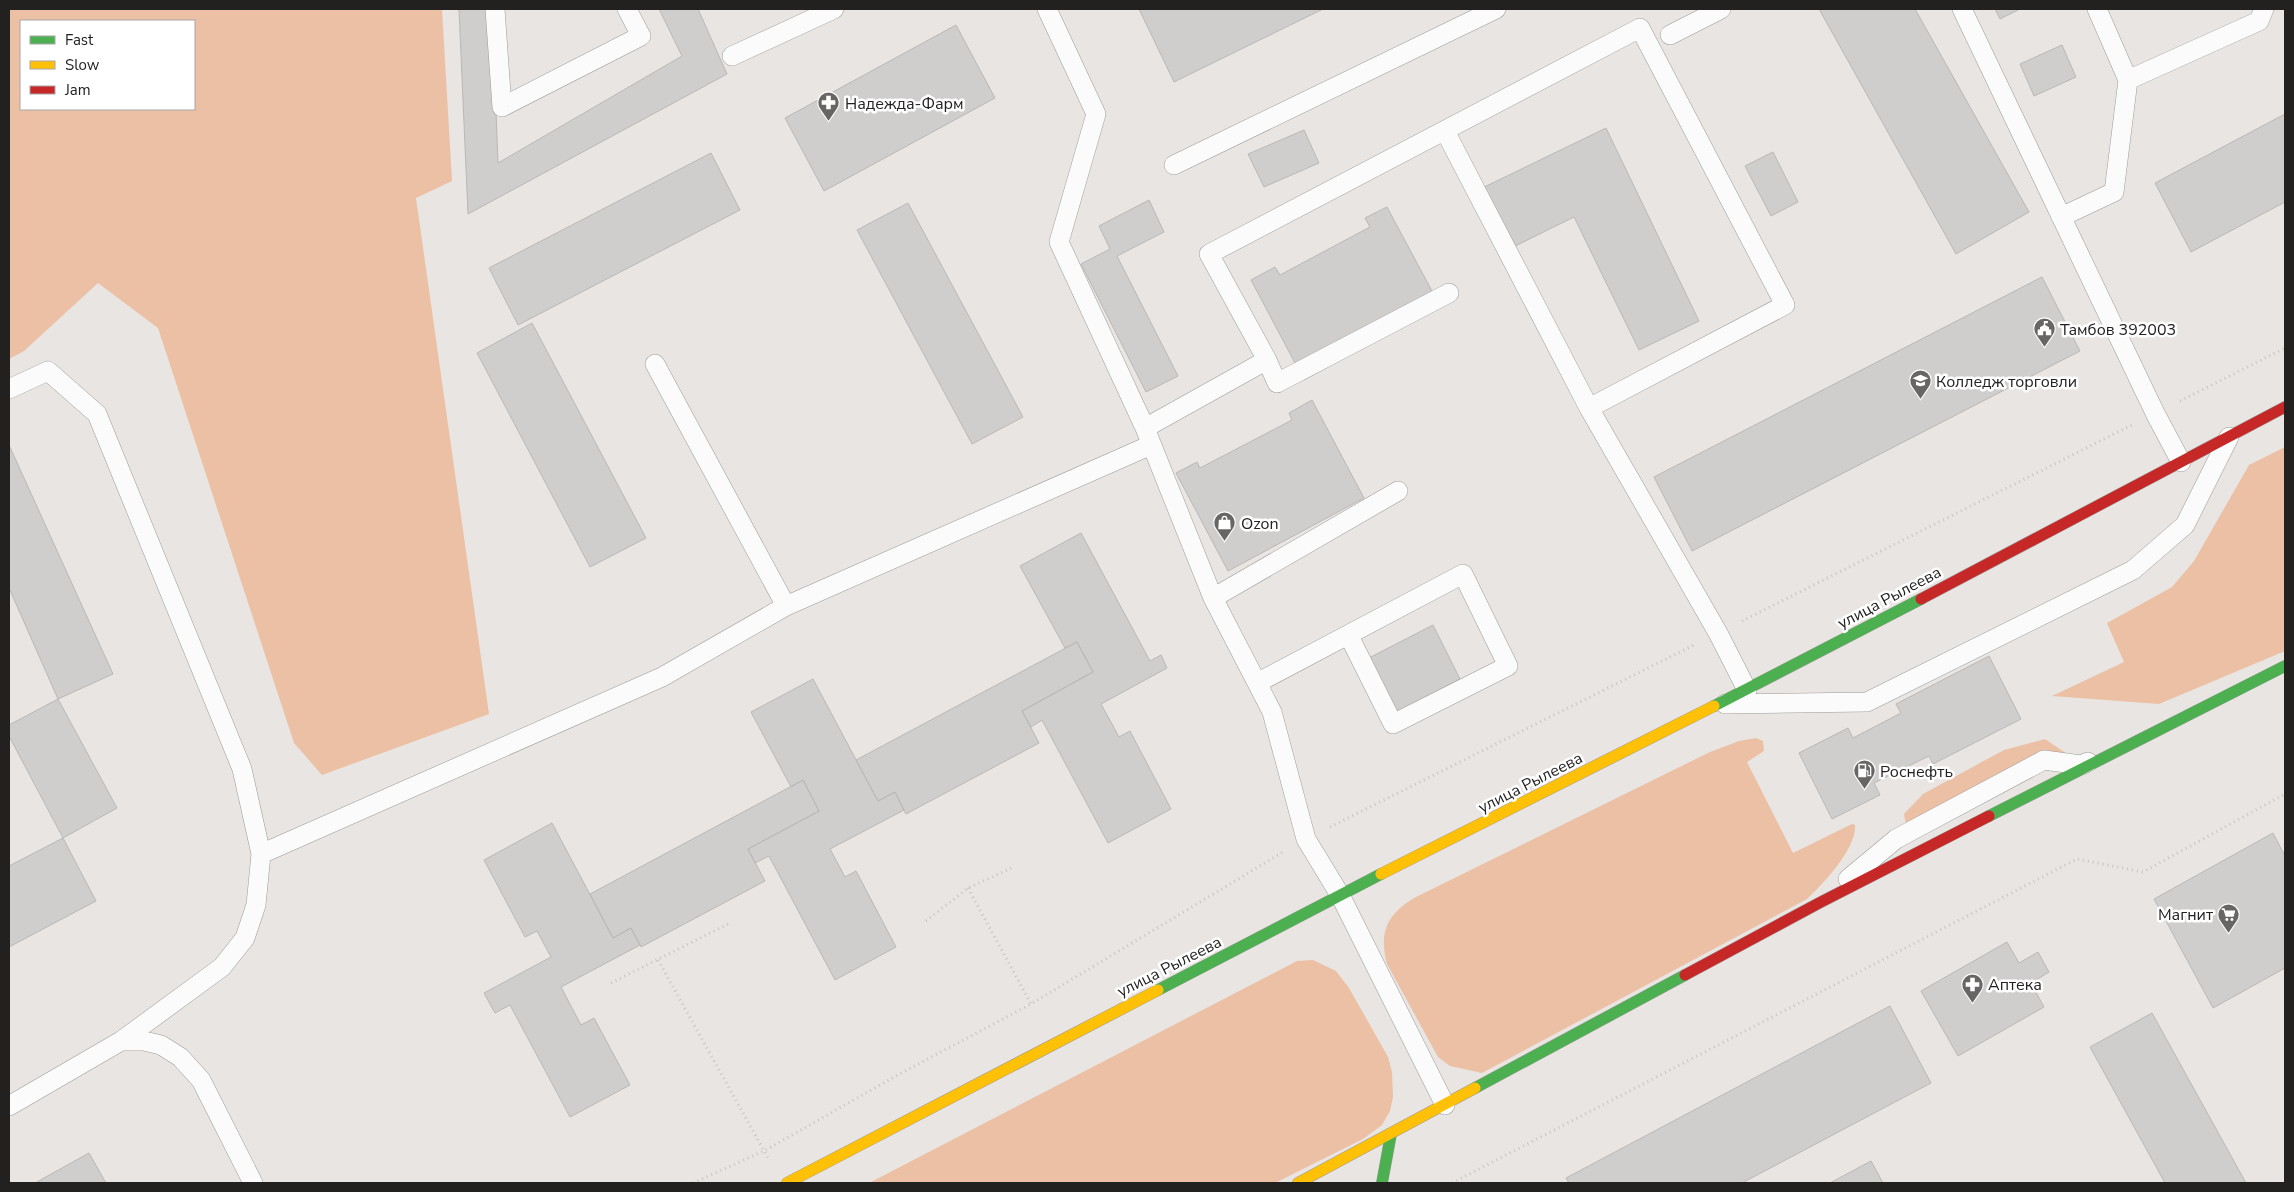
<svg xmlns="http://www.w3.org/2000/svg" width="2294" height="1192" font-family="'Nunito Sans',sans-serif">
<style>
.green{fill:#ecc0a4;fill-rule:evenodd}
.building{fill:#d0cecc;stroke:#bab8b7}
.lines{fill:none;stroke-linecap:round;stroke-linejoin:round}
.lane-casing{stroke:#9d9b99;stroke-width:20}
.fast-casing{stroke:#9d9b99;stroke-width:12}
.slow-casing{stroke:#9d9b99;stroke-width:12}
.jam-casing{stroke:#9d9b99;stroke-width:12}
.path{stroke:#c6c5c4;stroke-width:3;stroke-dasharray:1 4;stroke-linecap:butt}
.lane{stroke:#fcfbfb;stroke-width:19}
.fast{stroke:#4caf50;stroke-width:11}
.slow{stroke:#ffc107;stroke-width:11}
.jam{stroke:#c62828;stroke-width:11}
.labels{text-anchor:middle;stroke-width:5;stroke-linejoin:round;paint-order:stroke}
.poi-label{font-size:16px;fill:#232120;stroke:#fff;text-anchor:start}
.street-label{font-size:16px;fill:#232120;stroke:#fff}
</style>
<rect width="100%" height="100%" fill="#e8e5e2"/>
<!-- green -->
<path class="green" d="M9,9H442L452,181L416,198L489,714L322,775L294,743L158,328L98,283L24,351L9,359ZM21,21H194V109H21Z
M2285,447V651L2159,704L2052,696L2124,662L2107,623L2172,587L2194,561L2249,465Z
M1756,738L1763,741L1764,751L1747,762L1793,853L1852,824L1855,825C1857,848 1823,884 1807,899L1482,1073L1450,1066L1438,1057L1387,964C1379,933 1386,915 1414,898L1710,752L1739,741Z
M2045,739L2070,756L1909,842L1904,814L1923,794L2004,750Z
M1313,960L1336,971L1349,988L1388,1057L1392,1072L1393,1097L1390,1111L1382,1125L1363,1139L1275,1183H869L1297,961Z"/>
<!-- building -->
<path class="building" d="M459,9H492L498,163L682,56L659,9H698L727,74L468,214Z
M1139,9H1323L1174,82Z
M1819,9H1915L2029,212L1956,254Z
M1995,9H2020L2000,19Z
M956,25L995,98L824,191L785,118Z
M2062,45L2076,77L2034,96L2020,64Z
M2285,114V202L2191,252L2155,183Z
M1606,128L1699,321L1639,350L1574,217L1501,253L1472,193Z
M1304,130L1319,163L1264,187L1248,154Z
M1773,152L1798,202L1771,216L1745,166Z
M711,153L740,210L518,325L489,268Z
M1149,200L1164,232L1117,256L1178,376L1146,392L1081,264L1110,249L1099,226Z
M908,203L1023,417L972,444L857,230Z
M1387,207L1440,306L1304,380L1251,280L1275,267L1280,275L1370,227L1365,218Z
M2042,277L2080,351L1692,551L1654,477Z
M532,323L646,538L590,567L477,353Z
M1312,400L1364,498L1228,571L1176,473L1197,462L1200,468L1292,420L1289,413Z
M9,445L113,674L58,699L9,588Z
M1081,533L1150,661L1161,655L1167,668L1101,704L1119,737L1130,731L1171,809L1108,843L1042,720L1031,727L1022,711L1093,672L1077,642L1065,648L1020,566Z
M1433,625L1460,679L1393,714L1365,660Z
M1077,642L1093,672L1022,711L1039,743L906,814L895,792L878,801L856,760Z
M1989,656L2021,719L1933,764L1929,756L1874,783L1880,795L1832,819L1799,753L1848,728L1853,738L1901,713L1896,704Z
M813,679L878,801L895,792L904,810L830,849L845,877L856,871L896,947L835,980L769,856L755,863L748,849L819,811L803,780L791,787L751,712Z
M58,699L117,808L63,838L9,736V725Z
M803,780L819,811L748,849L765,881L641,947L631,928L613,938L590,894Z
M552,823L613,938L631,928L640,945L561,987L581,1025L594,1018L630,1085L570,1117L510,1005L495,1013L484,993L551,957L537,931L525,937L484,860Z
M2273,833L2285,856V968L2213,1008L2154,899Z
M63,838L96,901L9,947V866Z
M2007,942L2019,963L2038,952L2049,972L2031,983L2044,1007L1958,1056L1921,991Z
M1890,1006L1931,1083L1742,1183H1569L1566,1178Z
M2152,1013L2246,1183H2165L2090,1047Z
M89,1153L106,1183H35Z
M1871,1161L1883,1183H1830Z"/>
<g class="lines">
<defs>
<path id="lane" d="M495,9L502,107L641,36L627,9
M1047,9L1096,114L1059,242L1145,428L1213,598L1272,712L1306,839L1340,895L1445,1105
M1962,9L2155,413L2181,462
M1670,35L1721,9
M732,56L834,9
M2128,80L2259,21L2264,9
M1174,165L1496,9
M2061,217L2114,192L2128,80L2097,9
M1267,360L1277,383L1449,293
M655,364L786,606
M9,389L48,371L97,414L242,769L261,854L256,905L245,938L222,967L121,1041
M1589,408L1718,633L1747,690
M1145,428L1267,360L1209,254L1640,28L1785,305L1589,408L1445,131
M1213,598L1398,491
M1257,683L1463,574L1508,666L1393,724L1349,636
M1725,704L1867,702L2133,570L2185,525L2229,437
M261,854L662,677L786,606L1151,445
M1848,879L1896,839L2044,760L2081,765L2088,762
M9,1106L121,1041H144L161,1045L180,1057L201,1080L253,1183"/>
<path id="fast" d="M1714,706L1921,599
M1989,816L2285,666
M1158,990L1381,874
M1475,1088L1685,975
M1382,1183L1391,1134"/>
<path id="slow" d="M1381,874L1714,706
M787,1183L1158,990
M1298,1183L1475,1088"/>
<path id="jam" d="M1921,599L2285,407
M1685,975L1821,902L1989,816"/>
</defs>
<!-- lane casing -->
<use href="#lane" class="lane-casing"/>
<!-- fast casing -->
<use href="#fast" class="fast-casing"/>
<!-- slow casing -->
<use href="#slow" class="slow-casing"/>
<!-- jam casing -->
<use href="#jam" class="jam-casing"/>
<!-- path -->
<path class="path" d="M2180,401L2285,348
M1742,621L2132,425
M1330,827L1694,645
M968,888L1031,1004
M926,921L968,888L1014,867
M658,960L768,1158
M611,983L730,923
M693,1183L764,1151L894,1077L1031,1004L1283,852
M1452,1183L2077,859L2143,872L2285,794"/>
<!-- lane -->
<use href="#lane" class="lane"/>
<!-- fast -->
<use href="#fast" class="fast"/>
<!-- slow -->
<use href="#slow" class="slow"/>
<!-- jam -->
<use href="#jam" class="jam"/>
</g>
<!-- icons -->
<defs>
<symbol id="pharmacy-pin" viewBox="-11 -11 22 30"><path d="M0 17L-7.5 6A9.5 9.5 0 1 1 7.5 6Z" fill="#686664" stroke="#fff"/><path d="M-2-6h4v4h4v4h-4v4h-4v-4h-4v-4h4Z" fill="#fff"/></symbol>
<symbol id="civic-pin" viewBox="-11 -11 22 30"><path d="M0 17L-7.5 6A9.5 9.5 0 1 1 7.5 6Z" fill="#686664" stroke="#fff"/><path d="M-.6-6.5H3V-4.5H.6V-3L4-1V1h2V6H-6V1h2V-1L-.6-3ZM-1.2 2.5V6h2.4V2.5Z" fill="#fff"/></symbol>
<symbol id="university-pin" viewBox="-11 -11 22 30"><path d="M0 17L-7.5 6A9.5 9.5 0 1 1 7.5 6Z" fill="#686664" stroke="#fff"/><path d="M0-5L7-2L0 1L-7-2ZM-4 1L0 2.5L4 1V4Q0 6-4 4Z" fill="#fff"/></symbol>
<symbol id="shop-pin" viewBox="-11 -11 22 30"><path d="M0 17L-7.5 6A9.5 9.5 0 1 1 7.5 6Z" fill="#686664" stroke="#fff"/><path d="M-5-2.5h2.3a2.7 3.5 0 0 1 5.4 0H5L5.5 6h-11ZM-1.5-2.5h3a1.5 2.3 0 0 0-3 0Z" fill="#fff"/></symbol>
<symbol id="fuel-pin" viewBox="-11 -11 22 30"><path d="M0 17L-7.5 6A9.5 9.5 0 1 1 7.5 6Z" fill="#686664" stroke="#fff"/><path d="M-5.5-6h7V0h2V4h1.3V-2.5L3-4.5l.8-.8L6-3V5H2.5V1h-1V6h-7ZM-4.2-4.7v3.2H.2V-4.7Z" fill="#fff"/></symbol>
<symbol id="supermarket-pin" viewBox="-11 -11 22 30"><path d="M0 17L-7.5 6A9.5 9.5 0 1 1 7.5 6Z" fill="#686664" stroke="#fff"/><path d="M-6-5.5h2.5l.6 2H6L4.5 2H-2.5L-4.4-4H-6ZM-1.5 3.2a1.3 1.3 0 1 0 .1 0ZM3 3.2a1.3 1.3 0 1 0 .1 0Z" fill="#fff"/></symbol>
</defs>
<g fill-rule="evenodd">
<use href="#pharmacy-pin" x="816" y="90" width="25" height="34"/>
<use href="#civic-pin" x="2032" y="316" width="25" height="34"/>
<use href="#university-pin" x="1908" y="368" width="25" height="34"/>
<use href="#shop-pin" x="1212" y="510" width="25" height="34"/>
<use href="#fuel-pin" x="1852" y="758" width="25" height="34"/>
<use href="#supermarket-pin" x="2216" y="902" width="25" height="34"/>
<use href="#pharmacy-pin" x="1960" y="972" width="25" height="34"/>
</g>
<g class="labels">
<!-- poi labels -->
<g class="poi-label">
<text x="845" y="109">Надежда-Фарм</text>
<text x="2060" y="335">Тамбов 392003</text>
<text x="1936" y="387">Колледж торговли</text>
<text x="1241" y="529">Ozon</text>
<text x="1880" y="777">Роснефть</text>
<text x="2213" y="920" text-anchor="end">Магнит</text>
<text x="1988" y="990">Аптека</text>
</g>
<!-- street labels -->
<g class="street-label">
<text transform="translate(1889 597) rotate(-28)" y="6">улица Рылеева</text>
<text transform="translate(1530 782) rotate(-27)" y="6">улица Рылеева</text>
<text transform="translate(1169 966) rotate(-27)" y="6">улица Рылеева</text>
</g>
</g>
<!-- border -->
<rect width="2294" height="1192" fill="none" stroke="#232120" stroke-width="20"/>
<!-- legend -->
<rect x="20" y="20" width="175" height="90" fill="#ffffff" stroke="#a7a6a6"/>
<rect x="30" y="36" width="25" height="8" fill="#4caf50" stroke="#a7a6a6"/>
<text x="65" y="45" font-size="15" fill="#232120">Fast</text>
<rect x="30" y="61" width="25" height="8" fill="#ffc107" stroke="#a7a6a6"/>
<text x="65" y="70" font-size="15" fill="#232120">Slow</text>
<rect x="30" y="86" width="25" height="8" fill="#c62828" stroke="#a7a6a6"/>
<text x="65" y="95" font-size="15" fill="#232120">Jam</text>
</svg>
